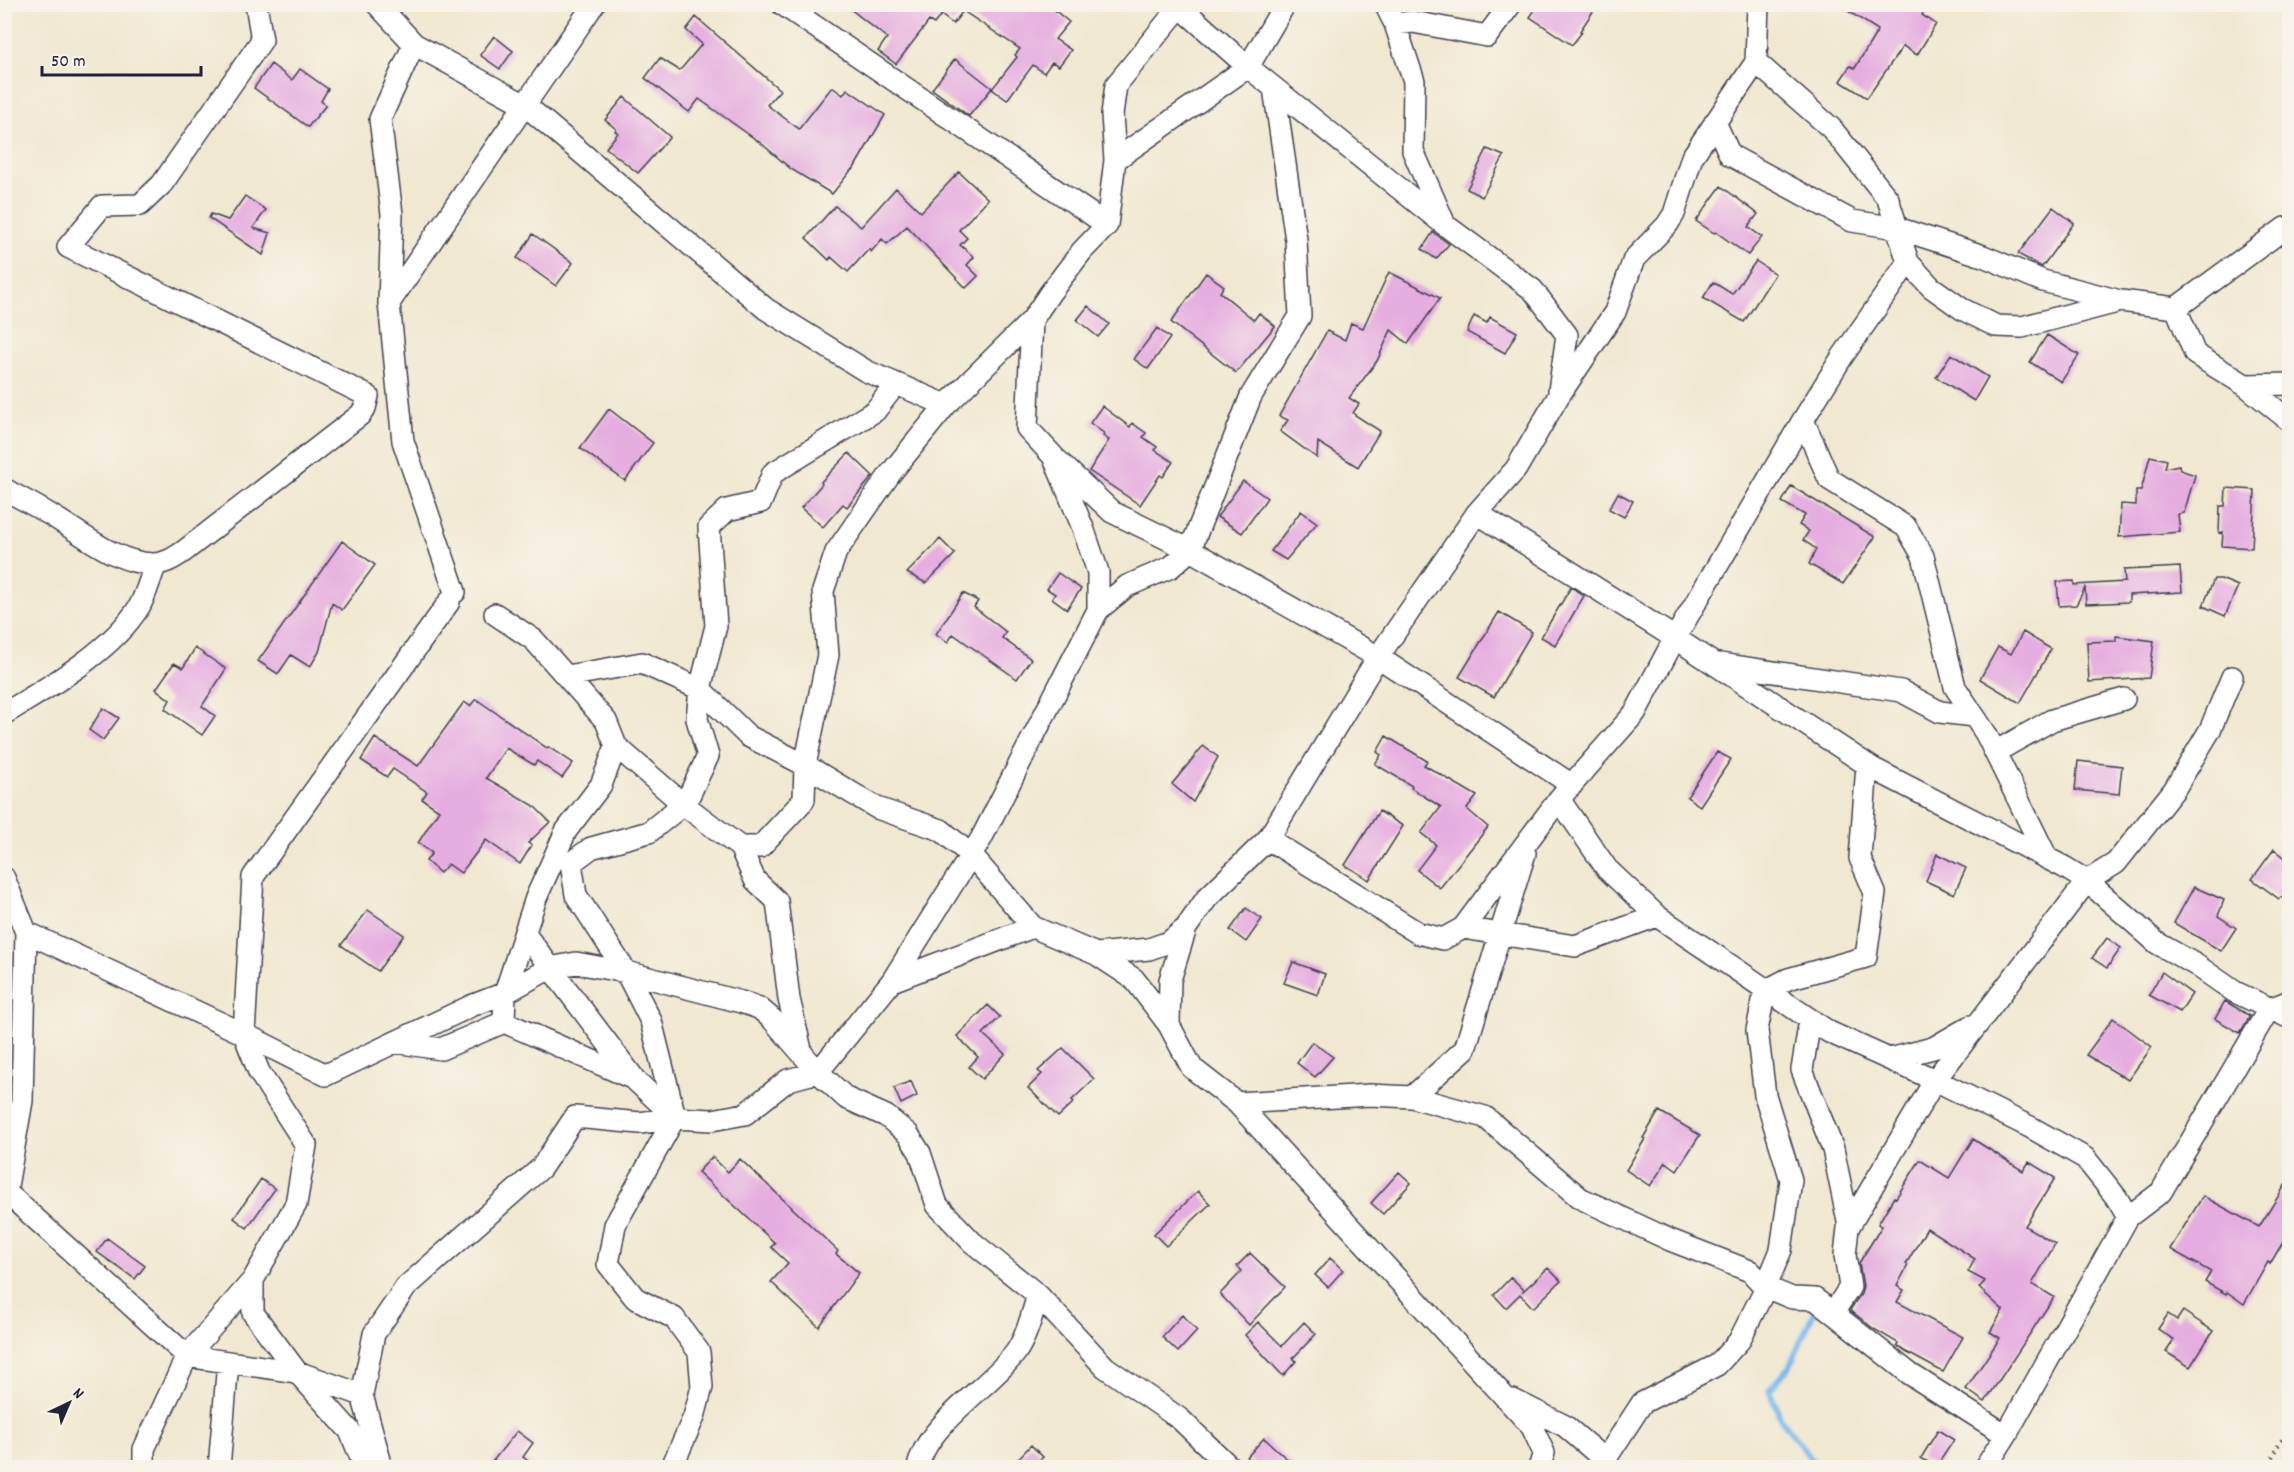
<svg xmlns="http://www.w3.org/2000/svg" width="2294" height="1472" font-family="Dekko,sans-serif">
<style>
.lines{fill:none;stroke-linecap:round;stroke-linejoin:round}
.stream{stroke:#79b9ed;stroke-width:6}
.building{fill:#e5ade0}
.minor-casing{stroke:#414051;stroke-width:24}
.path{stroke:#414051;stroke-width:4;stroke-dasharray:1.5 4.5;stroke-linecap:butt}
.minor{stroke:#fff;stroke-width:21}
</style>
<rect width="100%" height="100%" fill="#f7f3e8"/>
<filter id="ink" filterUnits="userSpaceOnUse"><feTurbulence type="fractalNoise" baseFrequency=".0167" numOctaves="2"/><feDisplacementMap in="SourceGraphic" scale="12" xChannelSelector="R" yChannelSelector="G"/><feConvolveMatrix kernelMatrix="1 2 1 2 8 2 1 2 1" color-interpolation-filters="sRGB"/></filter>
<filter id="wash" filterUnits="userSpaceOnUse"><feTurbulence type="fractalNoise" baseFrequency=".008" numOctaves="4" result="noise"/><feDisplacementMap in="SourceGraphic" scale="24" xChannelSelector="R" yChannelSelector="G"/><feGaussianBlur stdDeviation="1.35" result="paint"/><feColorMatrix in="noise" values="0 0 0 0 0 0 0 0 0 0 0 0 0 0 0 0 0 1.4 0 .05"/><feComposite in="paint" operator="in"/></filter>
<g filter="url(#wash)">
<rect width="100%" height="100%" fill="#f0e8d0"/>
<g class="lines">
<!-- stream -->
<path class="stream" d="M1817,1305L1790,1366L1769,1390L1781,1419L1818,1468"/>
</g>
<g id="blocks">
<!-- building -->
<path class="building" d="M844,4H1047L1069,22L1055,39L1071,50L1059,66L1052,62L1044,73L1033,65L1007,100L992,89L1017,57L1015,55L1020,49L963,11L953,24L941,15L934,24L929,21L896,64L878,51L887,38Z
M1539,4H1598L1580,31L1582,32L1572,45L1530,17Z
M1837,4H1928L1922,15L1936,24L1917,55L1903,46L1867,98L1840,81L1850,66L1855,68L1878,30Z
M696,17L780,90L767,105L799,129L832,87L843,95L847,89L885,115L853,170L852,169L832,194L791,169L762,144L699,99L689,112L645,78L660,58L679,70L682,68L702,44L686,30Z
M494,36L513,51L500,69L480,55Z
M955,59L992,88L969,116L932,89Z
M271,64L292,80L300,69L328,89L321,101L326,105L308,127L254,88Z
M624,97L670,137L638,173L606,148L618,133L615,131L616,129L605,120Z
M1487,149L1504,156L1482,197L1467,189Z
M959,172L988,199L959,230L967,238L960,245L974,257L967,265L978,276L966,288L907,226L887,244L882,239L871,252L869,249L848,272L831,257L829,260L806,238L835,206L861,227L896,188L921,212Z
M1721,186L1758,214L1748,227L1762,237L1748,255L1716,232L1714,233L1696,221Z
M245,196L266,210L253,228L270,233L263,255L209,218L211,214L228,220Z
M2053,207L2074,223L2042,267L2018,254Z
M1433,232L1449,244L1436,259L1422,249Z
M533,234L573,263L556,286L517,258Z
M1756,261L1775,274L1744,322L1703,298L1713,282L1732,294Z
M1389,272L1440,298L1408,344L1391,330L1377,361L1349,398L1359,404L1353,413L1355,415L1380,431L1358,467L1318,442L1317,458L1280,431L1288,420L1279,416L1327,331L1345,340L1351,323L1363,328Z
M1206,273L1224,286L1220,292L1254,320L1259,313L1275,326L1236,373L1171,322Z
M1088,306L1109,324L1098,337L1077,320Z
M1474,316L1487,323L1490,317L1517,332L1505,353L1467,332Z
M1157,328L1170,338L1148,369L1134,359Z
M2047,335L2079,355L2061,382L2030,362Z
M1951,354L1988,377L1974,401L1936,377Z
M1102,406L1130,427L1132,423L1146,433L1143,437L1157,447L1155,450L1173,462L1163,477L1160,475L1140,505L1089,471L1109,440L1103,436L1105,434L1090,423Z
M609,409L653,443L625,481L580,448Z
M849,453L873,476L847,507L843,504L823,527L801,508L822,484L821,482Z
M2150,456L2167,460L2165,468L2179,465L2180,470L2195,475L2184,513L2178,514L2180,532L2119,537L2121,504L2136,505V491H2141Z
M1243,481L1267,498L1242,533L1217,517Z
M1791,486L1875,537L1843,584L1809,564L1816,549L1803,540L1809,531L1799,525L1805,515L1782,502Z
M2226,488L2255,490L2252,548L2222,546L2223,532L2219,533L2220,506H2225Z
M1618,493L1633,501L1624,517L1609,509Z
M1301,511L1317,523L1286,560L1271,551Z
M940,539L955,554L926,583L907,573Z
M342,541L375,565L342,610L332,603L319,652L310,667L291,655L278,674L258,661Z
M2180,567L2182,592L2129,595V602L2086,604L2085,588L2076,605L2059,606L2057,582L2074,581V585L2125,582L2124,570Z
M1058,573L1081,589L1067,609L1052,598L1055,594L1047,589Z
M2214,579H2221L2238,586L2225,616L2203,606Z
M1571,587L1584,596L1555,645L1541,637Z
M963,593L978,601L974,607L1006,632L1002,638L1031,659L1017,679L953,634L948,642L936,634Z
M1499,612L1532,632L1494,697L1459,677Z
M2023,632L2051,649L2020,703L1980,679L1998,647L2011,654Z
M2116,636L2154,641L2149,678L2089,682L2087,642L2116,641Z
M195,648L226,669L202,706L215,716L202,735L165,709L170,700L156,689L174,663L183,668Z
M476,699L547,748L548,747L558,753L573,763L562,778L537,761L534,765L506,748L486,778L533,805L550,822L528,843L532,845L520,864L486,840L461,873L448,864L440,873L426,861L432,853L418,843L439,810L422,799L427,792L393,769L387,777L361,760L375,738L418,766L464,702L470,706Z
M103,708L119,718L103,740L89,730Z
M1386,736L1427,761L1424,765L1477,796L1467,809L1488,827L1440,888L1417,870L1436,845L1421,833L1441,807L1411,788L1412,786L1375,764L1381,755L1377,752Z
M1203,746L1218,757L1193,802L1172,784Z
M1717,752L1731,759L1700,806L1687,797Z
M2078,761L2122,766L2119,794L2075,790Z
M1379,811L1403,826L1369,880L1345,865Z
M2274,849L2289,861V903L2281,897L2279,899L2252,879Z
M1937,854L1966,868L1954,894L1926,881Z
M2194,887L2224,900L2218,916L2236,928L2221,951L2174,923Z
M1246,908L1262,919L1246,942L1230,930Z
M368,910L404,935L378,971L341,945Z
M2107,938L2121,948L2107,968L2092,958Z
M1293,962L1325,974L1318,995L1284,983Z
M2162,972L2192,994L2180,1012L2149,995Z
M2225,1001L2250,1016L2240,1033L2215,1019Z
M988,1005L1000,1017L983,1034L1005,1054L982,1079L969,1067L978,1057L957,1036Z
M2113,1018L2152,1047L2128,1080L2086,1055Z
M1312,1042L1333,1057L1315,1077L1297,1063Z
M1063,1048L1094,1079L1072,1100L1074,1102L1058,1117L1028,1088L1042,1074L1038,1071Z
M911,1081L917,1096L901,1104L894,1088Z
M1659,1111L1700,1135L1677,1170L1666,1162L1650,1186L1626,1170L1645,1139L1643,1138Z
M1973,1139L2023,1171L2029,1162L2055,1178L2025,1226L2055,1244L2032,1284L2054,1297L1985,1402L1966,1389L2000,1338L1990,1332L2003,1310L1979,1288L1985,1281L1968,1272L1975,1259L1927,1228L1906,1264L1908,1265L1897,1286L1904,1290L1897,1302L1963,1337L1943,1372L1906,1352L1897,1346L1898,1343L1874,1329L1850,1310L1861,1294L1863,1286L1859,1263L1882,1226L1878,1224L1894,1197L1896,1198L1920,1160L1949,1178Z
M712,1157L728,1172L740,1159L838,1251L836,1254L859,1273L819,1327L771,1282L788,1263L771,1247L775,1243L698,1172Z
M1399,1172L1411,1183L1383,1214L1371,1203Z
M261,1179L275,1189L247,1228L234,1218Z
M2289,1179V1232L2270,1264L2268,1262L2244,1304L2227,1292L2226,1294L2205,1282L2211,1272L2170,1249L2203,1196L2259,1227Z
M1198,1191L1210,1204L1166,1246L1154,1234Z
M107,1238L145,1266L135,1279L97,1252Z
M1250,1253L1285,1287L1249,1325L1220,1294L1242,1271L1237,1266Z
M1330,1258L1343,1270L1328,1287L1315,1275Z
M1548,1268L1561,1281L1533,1308L1520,1294L1506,1308L1494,1295L1511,1277L1524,1290L1522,1292Z
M2183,1311L2213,1331L2190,1367L2166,1352L2174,1340L2158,1329L2168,1314L2177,1320Z
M1182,1315L1197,1331L1178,1352L1162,1337Z
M1258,1322L1282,1346L1304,1322L1316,1334L1293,1358L1296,1361L1283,1376L1245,1335Z
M1938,1430L1954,1440L1936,1467L1921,1458Z
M517,1431L533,1443L523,1457L536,1467H488Z
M1264,1438L1276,1449L1296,1467H1258L1247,1457Z
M1031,1445L1043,1457L1033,1467H1010Z"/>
</g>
</g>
<g filter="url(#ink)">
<use href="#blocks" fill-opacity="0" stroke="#414051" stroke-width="1.5"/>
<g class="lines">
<defs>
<path id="minor" d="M377,4L414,44L525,105L766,309L866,371L946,405L1032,320L1050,293L1082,251L1107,225L1115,160L1112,114L1116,85L1182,4
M782,4L1107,225
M1177,4L1248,67L1285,4
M1385,4L1395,24L1414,81L1413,151L1443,220
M1758,4L1756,62L1831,128L1888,199L1908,262L1931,287L1962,309L1996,326L2022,327L2121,301L2176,308L2195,354L2245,385L2290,421
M1395,24L1413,22L1487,36L1511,4
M414,44L380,119L392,214L389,303L403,441L455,592
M1715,122L1730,155L1852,221L1897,228L1983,256L2043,281L2120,301
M1115,160L1248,67L1445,225L1533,290L1567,335L1559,391
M389,303L594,4
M2176,308L2285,228
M2245,385L2290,384
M1803,420L1829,479L1906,527L1923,556L1955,687L1986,734L2046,856
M1057,460L1112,512L1190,550L1378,657L1572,785
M4,489C22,499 40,508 57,519C87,537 117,563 153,564C165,564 174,558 183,552L360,415L365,408L368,396L68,247L102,206L140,205L162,184L262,40L256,4
M1477,513L1675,638L1872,768L2064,867L2087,881L2157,943L2196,965L2235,992L2290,1018
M1098,610L1127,586L1171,567L1190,550L1251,396L1300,316L1296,240L1274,88
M495,614L534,640L606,721L616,746L601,785L566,831L536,898L505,993L504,1022
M1720,664L1901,691L1940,712L1974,716
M567,676L642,663L700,689L748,736L805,765L877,808L941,830L972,856L1033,927
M4,714C48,687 111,652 139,607C146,595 150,578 156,564
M616,746L683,804L740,847L755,880L777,901L789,999L801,1050
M1995,752L2052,720L2124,699
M1559,799L1607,869L1657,916L1829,1032L1935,1080L2030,1127L2085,1158L2116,1197L2128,1217
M1268,839L1418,933L1443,939L1463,928L1559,799L1635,713L1675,638L1803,420L1842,357L1908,262
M740,847H760L804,800L805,765L828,655L823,591L836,552L890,474L946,405
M4,878L26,932L22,1101L6,1192L187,1356L297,1372L350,1431L365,1468
M1463,928L1575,946L1657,916
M26,932L244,1034L326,1075L471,1006L505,993L550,968L576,963L626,972L741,1002L759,1008L772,1019L818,1072L846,1098L886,1116L908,1134L920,1153L937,1205L972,1242L1038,1295L1105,1367L1180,1419L1231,1468
M525,934L633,1077
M1096,954L1134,979L1169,1025L1192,1068L1237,1103L1532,1427L1544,1453L1539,1468
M892,981L981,839L1098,610V572L1083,528L1053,456L1027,428L1032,320
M1810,1020L1802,1070L1833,1149L1849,1226
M1169,1025L1170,980L1186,928
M395,1042L441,1049L504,1022L634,1079L675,1117
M1890,1059L1933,1048L1971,1026
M1412,1097L1485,1117L1580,1198L1670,1240L1750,1271L1765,1287L1792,1298L1815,1299L1833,1313
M1237,1103L1370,1095L1412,1097L1465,1049L1525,853
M362,1395L297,1372L253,1313V1280L296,1204L306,1145L259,1072L244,1034L253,877L449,602
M1513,1400L1565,1426L1605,1460
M2006,1435L1910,1374L1833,1313L1850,1287L1845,1255L1848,1228L1935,1080L2087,881L2116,863L2174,790L2210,730L2232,677
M144,1468V1449L187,1356L253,1280
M219,1468L228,1362
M379,1468L380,1460L362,1395L374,1334L406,1287L541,1168L575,1117L640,1123L675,1118L712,1120L745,1114L788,1080L818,1072L892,981L1033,927L1096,954L1149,949L1169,942L1186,928L1207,898L1268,839L1378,657L1477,513L1516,469L1558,397L1615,312L1634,259L1667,225L1674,214L1692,157L1756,62
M675,1468L674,1462L694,1417L702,1387L699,1352L674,1318L635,1298L608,1264L615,1225L675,1117L651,1021L626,972L576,895L571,863L591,848L649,832L686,802L708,756L697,719L700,689L716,626L709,527L727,510L761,502L773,473L875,411L895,385
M918,1468C925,1425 991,1386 1016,1352C1027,1336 1032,1314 1038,1295
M1598,1468L1605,1460L1642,1403L1717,1365L1739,1341L1764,1291L1781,1250L1791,1180L1765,1095L1757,1030L1765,991L1788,979L1866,957L1875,893L1860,858L1867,765
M1985,1468L2006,1435L2128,1217L2161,1192L2269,1009L2290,1001"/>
</defs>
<!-- minor casing -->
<use href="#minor" class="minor-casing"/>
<!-- path -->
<path class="path" d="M2268,1468L2280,1442L2290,1432"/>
<!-- minor -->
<use href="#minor" class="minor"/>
</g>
</g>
<!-- margin -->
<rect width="2294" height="1472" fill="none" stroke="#f7f3e8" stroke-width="24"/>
<!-- north arrow -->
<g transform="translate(69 1403) rotate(44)" stroke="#f7f3e8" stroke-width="4.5" paint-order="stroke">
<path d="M0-4.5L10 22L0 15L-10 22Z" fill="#22223b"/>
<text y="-9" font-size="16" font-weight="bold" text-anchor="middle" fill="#22223b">N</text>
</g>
<!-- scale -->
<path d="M42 66v9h159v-9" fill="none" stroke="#22223b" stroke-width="3"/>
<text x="51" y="66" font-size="18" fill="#22223b" stroke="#f7f3e8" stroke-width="4.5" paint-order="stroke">50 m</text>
</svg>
